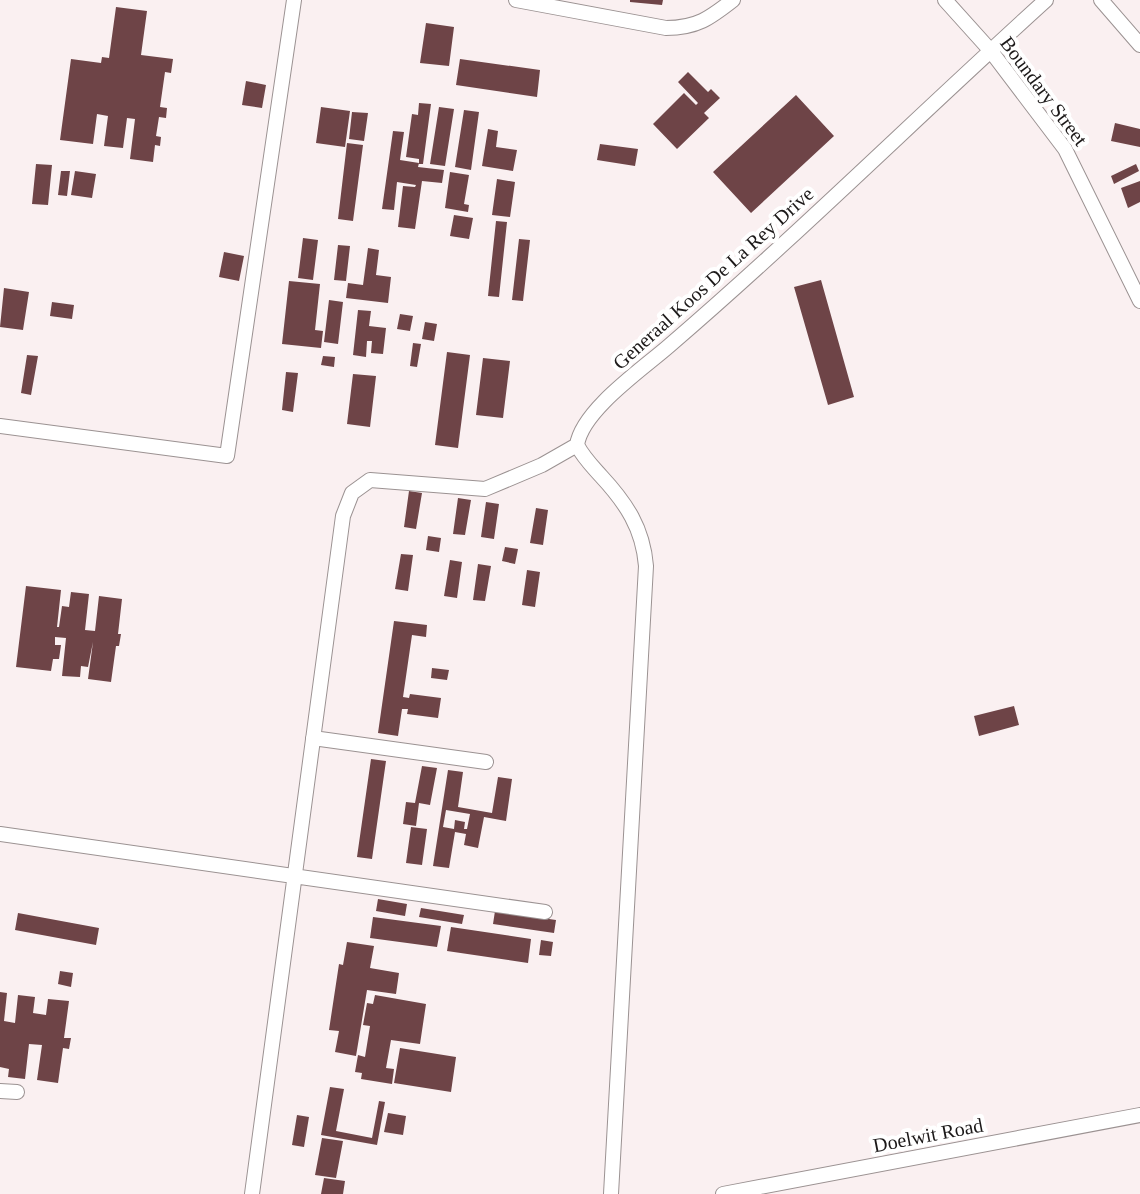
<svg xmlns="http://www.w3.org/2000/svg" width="1140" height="1194" font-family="'Times New Roman',serif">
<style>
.building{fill:#6e4447;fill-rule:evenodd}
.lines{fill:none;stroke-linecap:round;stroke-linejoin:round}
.minor-casing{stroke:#9b9292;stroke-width:16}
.minor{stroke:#fff;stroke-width:14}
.labels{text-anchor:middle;stroke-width:8;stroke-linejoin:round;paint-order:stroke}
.street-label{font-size:20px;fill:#1c1919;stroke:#fff}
</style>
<rect width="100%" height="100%" fill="#faf0f1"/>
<!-- building -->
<path class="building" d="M630,0H663L662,5L630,2Z
M116,7L147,11L141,55L173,59L171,73L165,72L160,107L167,108L166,118L159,117L156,136L161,137L160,146L155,145L153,162L130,159L135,119L127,118L123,148L104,146L108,116L97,114L93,144L60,140L71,59L101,63L102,57L109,58Z
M426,23L454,27L449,66L420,63Z
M460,59L540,70L537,97L456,85Z
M688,72L708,92L711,89L720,98L704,113L709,118L677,149L653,124L684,93L696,105L698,103L678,82Z
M246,81L266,85L262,108L242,105Z
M796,95L834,136L751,213L713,172Z
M419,103L431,104L423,164H419V159L406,157L412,114L418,115Z
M321,107L350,111L345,147L316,143Z
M439,107L454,109L445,166L430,164Z
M464,110L479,112L471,170L455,167Z
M352,112L368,113L364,141L349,139Z
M1115,123L1140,129V147L1111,141Z
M488,129L498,131L496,147L517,150L513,171L482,166Z
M393,131L404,132L400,160L419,163L418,167L444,170L442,183L422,181L415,229L398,227L403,186L415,187L416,185L397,182L394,210L382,209Z
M347,143L363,145L353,221L338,219Z
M600,144L638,149L635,166L597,160Z
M36,164L52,165L48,205L32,204Z
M1136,164L1139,171L1114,184L1111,176Z
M61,171H70L67,196L58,195Z
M75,171L96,174L92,198L71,195Z
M450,172L469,175L464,204L469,205L468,212L445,208Z
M497,179L515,182L510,217L492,215Z
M1140,181V202L1128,208L1121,188Z
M454,215L473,218L469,239L450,236Z
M496,221L507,222L499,297L488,296Z
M303,238L318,240L313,280L298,278Z
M519,239L530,240L523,301L512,300Z
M338,245L350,246L346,281L334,280Z
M368,248L379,250L376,275L391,277L388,303L346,298L348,283L363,285Z
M224,252L244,256L239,281L219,277Z
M821,280L854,397L828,405L794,287Z
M289,281L320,284L315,330L323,331L321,348L282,344Z
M4,288L29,292L23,330L0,327Z
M329,300L343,302L338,344L324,342Z
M52,302L74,305L72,319L50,316Z
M358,310L371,311L369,326L386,328L383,354L371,353L372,341H367L366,357L353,355Z
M400,314L413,316L410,331L397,329Z
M425,322L437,324L434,341L422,339Z
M413,343L421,344L417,367L410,366Z
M447,352L470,355L458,448L435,445Z
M27,355L38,356L31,395L21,393Z
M323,356L335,357L334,367L321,365Z
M483,358L510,361L503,418L476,415Z
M286,372L298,373L293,412L282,410Z
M353,374L376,376L370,427L347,424Z
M409,491L422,493L416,529L404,527Z
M458,498L471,500L465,535L453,534Z
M486,502L499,504L494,539L481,537Z
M536,508L548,510L543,545L530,543Z
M428,536L441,538L439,552L426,550Z
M505,547L518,549L515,564L502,561Z
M401,554L413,555L408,591L395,589Z
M450,560L462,562L457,598L444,596Z
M478,564L491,566L485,601L473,600Z
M527,570L540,572L535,607L522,605Z
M26,586L61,590L57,627H59L62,606L69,607L71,592L89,594L85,630L95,631L99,596L122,599L118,634H121L119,646H116L111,682L88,679L93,642L88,667L81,666L80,677L62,676L66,638L55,637V645H61L59,659H53L51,671L16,667Z
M394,621L427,625L426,637L412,635L403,697L409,698L410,694L441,698L438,718L407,714L408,709H402L398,736L378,733Z
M432,668L449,670L447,680L431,678Z
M1014,706L1019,725L979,736L974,716Z
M371,759L386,761L372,859L357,857Z
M422,766L437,768L430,805L419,803L416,826L403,824L406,802L415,803Z
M448,770L463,772L458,807L492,813L498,777L512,779L506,821L484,817L478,848L464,845L466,834L455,832L449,868L433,866ZM446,810L470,814L467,829H464L465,822L455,820L454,829L443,827Z
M411,827L427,829L422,865L406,863Z
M378,899L407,904L405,916L376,911Z
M421,908L464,915L462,924L419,917Z
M495,911L556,920L554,933L493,924Z
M18,913L99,928L96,945L15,930Z
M373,917L441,926L437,947L370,938Z
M451,927L531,939L528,963L447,951Z
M541,940L553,942L551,956L539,955Z
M347,942L374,946L370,968L399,973L396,994L367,990L356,1056L335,1052L339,1031L329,1030L339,964L343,965Z
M60,971L73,973L71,987L58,984Z
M0,992L7,993L4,1021L15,1023L18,995L35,997L33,1013L46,1015L48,999L69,1001L64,1038H71L69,1049L63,1048L58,1083L37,1080L42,1045L29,1044L25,1079L8,1077L9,1069L0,1067Z
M375,995L426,1004L420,1044L391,1040L386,1068L394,1069L392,1084L361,1079L362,1073L355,1072L358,1055L365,1057L370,1026L363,1025L367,1003L373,1004Z
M400,1048L456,1057L451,1092L394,1083Z
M330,1087L344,1089L336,1131L372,1138L379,1101L385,1102L377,1145L321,1135Z
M388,1113L406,1116L403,1135L384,1132Z
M297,1115L309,1117L304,1147L292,1145Z
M322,1138L343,1141L336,1178L315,1175Z
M324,1178L345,1181L343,1194H321Z"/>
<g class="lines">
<defs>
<path id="minor" d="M516,0L666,28C697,28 710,18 733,0
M945,0L990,50L1065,149L1140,301
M1101,0L1140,45
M0,426L227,456L294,0
M577,445C583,457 592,466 601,476C626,503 643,528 646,566L611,1194
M313,738L486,762
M0,834L545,912
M0,1091L17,1092
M252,1194L343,516L352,493L370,480L485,489L542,465L577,445C582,410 644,368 670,345C799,234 920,114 1046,0
M723,1194L1140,1115"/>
</defs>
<!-- minor casing -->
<use href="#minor" class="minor-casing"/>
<!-- minor -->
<use href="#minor" class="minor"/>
</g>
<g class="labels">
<!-- street labels -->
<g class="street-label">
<text transform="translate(1044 91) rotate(53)" y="7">Boundary Street</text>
<text transform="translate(713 278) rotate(-42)" y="7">Generaal Koos De La Rey Drive</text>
<text transform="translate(928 1135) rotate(-11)" y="7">Doelwit Road</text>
</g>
</g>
</svg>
